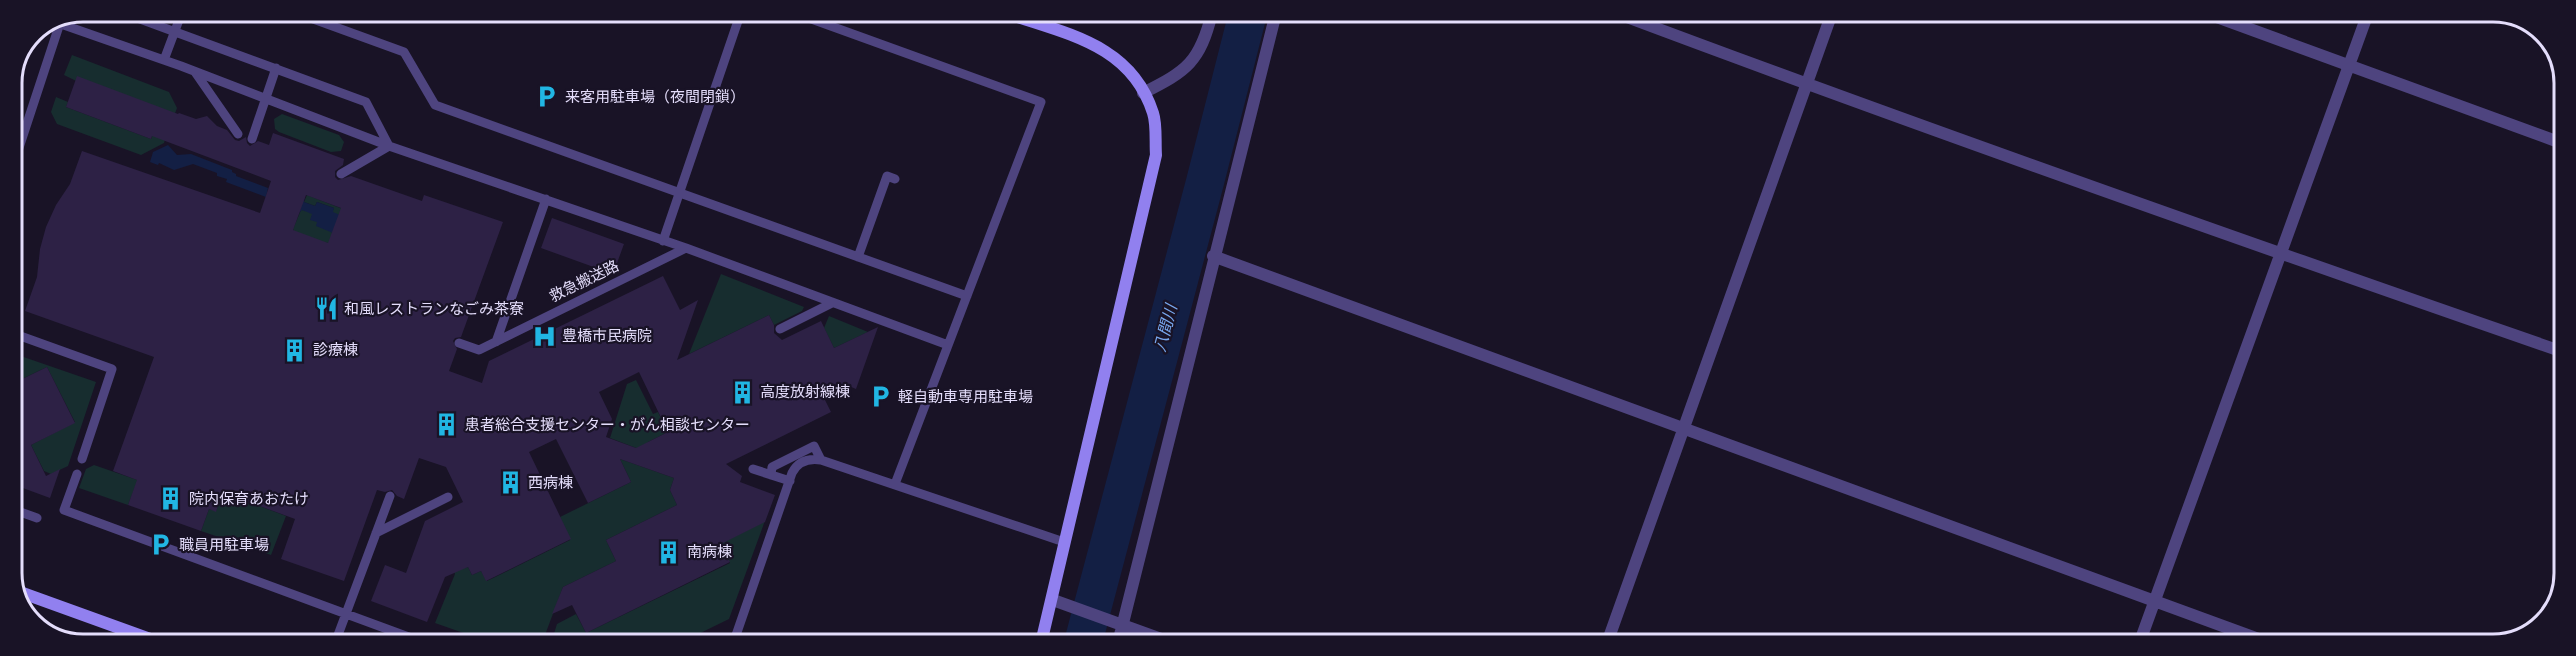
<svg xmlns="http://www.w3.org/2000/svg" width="2576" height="656" font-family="Rubik,'Noto Sans JP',sans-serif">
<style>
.green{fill:#172d2f}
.water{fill:#131f44}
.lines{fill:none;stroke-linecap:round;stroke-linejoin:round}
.river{stroke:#131f44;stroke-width:38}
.building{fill:#2d2145;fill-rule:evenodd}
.lane{stroke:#4e447f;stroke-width:9}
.street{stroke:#4e447f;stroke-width:12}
.secondary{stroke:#9180ef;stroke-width:12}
.labels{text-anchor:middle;stroke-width:4.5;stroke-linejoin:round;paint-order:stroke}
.poi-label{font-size:15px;fill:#e4ddfb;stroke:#191326;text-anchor:start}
.street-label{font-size:15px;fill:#e4ddfb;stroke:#191326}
.water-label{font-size:16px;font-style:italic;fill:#78a7ee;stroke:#191326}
.rim{fill:none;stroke:#e4ddfb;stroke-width:3}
</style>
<rect width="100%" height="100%" fill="#191326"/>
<!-- green -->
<path class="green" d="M72,55L169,92L177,108L170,127L64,75Z
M56,97L68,102L66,107L151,139L154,131L166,136L164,143L141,155L57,124L51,112Z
M282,114L339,135L344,142L341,151L331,152L279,132L275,129L274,119Z
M307,195L366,218L328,243L296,236L293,229L301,210L332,212L334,208L317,202L315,206L304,202Z
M721,274L804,307L802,311L774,325L769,315L689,354Z
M829,316L868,332L834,348L824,328Z
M12,353L96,382L68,466L51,474L44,471L31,445L75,422L47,367L14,383Z
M636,380L653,414L658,412L668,432L648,442L644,451L610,438L627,384Z
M620,459L674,478L670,490L677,505L606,540L616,561L563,587L542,643H492L435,623L455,574L453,570L468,567L472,575L481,571L487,581L570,540L560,517L631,482Z
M94,465L146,483L135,487L128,505L79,488L86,469Z
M222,496H233L286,516L271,555L201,531L209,509L216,511Z
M770,507L729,619L680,643H551L557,624L576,614L586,633L730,563L721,544Z"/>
<!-- water -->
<path class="water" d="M168,145L177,155L191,154L232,170V172L236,174V176L268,188L266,197L226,182L227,179L217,176V173L193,164L174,170L159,163L158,165L150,162L153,152Z
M305,194L304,202L315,206L317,202L334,208L333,212L340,215L333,233L316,226L317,222L310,220L312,214L302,210L299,213Z"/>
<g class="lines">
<!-- river -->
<path class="river" d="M1083,643L1205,182L1248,13"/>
</g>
<!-- building -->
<path class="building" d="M77,76L178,114L179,113L196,119L207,116L217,126L227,130L235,140L239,141L246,137L247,143L250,146L258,141L269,145L273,133L344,159L343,165L335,171V177L338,180L351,176L422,201L424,195L503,222L461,337L455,338L453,341L457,349L449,371L482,383L489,361L663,276L680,310L698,300L677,360L769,315L774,325V333L782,340L821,321L834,348L878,327L856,389L849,386L824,398L831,412L726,464L742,476L740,482L775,495L765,522L721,544L730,562L586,633L572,605L552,614L563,587L616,561L606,540L677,505L670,490L674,478L620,459L631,482L588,503L556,439L529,452L571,539L486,581L481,571L472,575L468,567L445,577L427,622L371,601L385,565L406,573L425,521L463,502L446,467L419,458L404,499L397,496L392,490L385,492L377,490L344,581L281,559L295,519L235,497L229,503H219L216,512L209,509L201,531L128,505L137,480L113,471L154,357L25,311L37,277L40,249L46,227L56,205L70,184L82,151L260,213L271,181L152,136L151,139L66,107ZM306,195L341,208L328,243L293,230ZM639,372L668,432L636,448L606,437L612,419L599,392Z
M552,218L624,244L613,274L541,248Z
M47,367L75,423L31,445L46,476L60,469L50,498L12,484V384Z"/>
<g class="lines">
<!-- lane -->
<path class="lane" d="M121,12L366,102L389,146L341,174
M294,12L404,52L435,105L967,296
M792,12L1041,102L895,484
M58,23L181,66L389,146L686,248L948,345
M164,60L182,12
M195,72L238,134
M252,139L276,68
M12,169L60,23
M663,241L741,12
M858,257L887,176L895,179
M780,329L832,303
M12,333L112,369L82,459
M496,342L546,199
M459,343L479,350L686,248
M753,469L790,481
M77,474L64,510L425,643
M771,475L772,467L814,446L821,460
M12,509L37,518
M376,533L448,497
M335,643L390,496
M730,643L734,641L792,473C798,461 808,458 821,460L1064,542"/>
<!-- street -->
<path class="street" d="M1616,13C1930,131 2246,242 2563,352
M2206,13L2564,144
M1143,93C1187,71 1200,62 1212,13
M1213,256L2272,644
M1053,600L1172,643
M1118,643L1276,13
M1607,643L1832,13
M2139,644L2368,13"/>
<!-- secondary -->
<path class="secondary" d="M1006,13C1066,34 1131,44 1153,113C1157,125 1155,142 1156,155L1041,643
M17,591L161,643"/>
</g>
<!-- icons -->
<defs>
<symbol id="parking-bare" viewBox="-9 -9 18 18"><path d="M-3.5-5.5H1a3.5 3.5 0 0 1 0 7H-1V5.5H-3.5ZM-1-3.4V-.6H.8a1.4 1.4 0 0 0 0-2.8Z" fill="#21b6e3" stroke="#191326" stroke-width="2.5" paint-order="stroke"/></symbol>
<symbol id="restaurant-bare" viewBox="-9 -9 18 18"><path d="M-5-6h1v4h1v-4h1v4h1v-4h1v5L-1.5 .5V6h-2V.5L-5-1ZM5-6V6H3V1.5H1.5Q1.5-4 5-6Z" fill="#21b6e3" stroke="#191326" stroke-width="2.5" paint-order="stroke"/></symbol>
<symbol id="hospital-bare" viewBox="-9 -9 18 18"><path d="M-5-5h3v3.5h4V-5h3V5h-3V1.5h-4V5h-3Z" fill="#21b6e3" stroke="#191326" stroke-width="2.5" paint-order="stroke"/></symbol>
<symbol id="building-bare" viewBox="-9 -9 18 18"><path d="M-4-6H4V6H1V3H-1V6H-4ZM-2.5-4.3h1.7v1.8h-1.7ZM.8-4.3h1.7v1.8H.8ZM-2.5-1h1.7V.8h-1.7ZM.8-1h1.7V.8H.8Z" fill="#21b6e3" stroke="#191326" stroke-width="2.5" paint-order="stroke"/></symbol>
</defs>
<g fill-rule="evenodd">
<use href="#parking-bare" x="530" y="80" width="33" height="33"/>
<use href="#restaurant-bare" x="310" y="292" width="33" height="33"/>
<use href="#hospital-bare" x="528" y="320" width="33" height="33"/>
<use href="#building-bare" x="278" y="334" width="33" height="33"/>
<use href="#building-bare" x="726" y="376" width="33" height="33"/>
<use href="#parking-bare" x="864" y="380" width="33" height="33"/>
<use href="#building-bare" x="430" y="408" width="33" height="33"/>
<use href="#building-bare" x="494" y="466" width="33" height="33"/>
<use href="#building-bare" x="154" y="482" width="33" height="33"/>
<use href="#parking-bare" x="144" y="528" width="33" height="33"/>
<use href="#building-bare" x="652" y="536" width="33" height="33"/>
</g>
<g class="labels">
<!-- poi labels -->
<g class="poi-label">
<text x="565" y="102">来客用駐車場（夜間閉鎖）</text>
<text x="344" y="314">和風レストランなごみ茶寮</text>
<text x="562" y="341">豊橋市民病院</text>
<text x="313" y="355">診療棟</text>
<text x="760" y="397">高度放射線棟</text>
<text x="898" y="402">軽自動車専用駐車場</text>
<text x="465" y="430">患者総合支援センター・がん相談センター</text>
<text x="528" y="488">西病棟</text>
<text x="189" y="504">院内保育あおたけ</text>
<text x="179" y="550">職員用駐車場</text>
<text x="687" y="557">南病棟</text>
</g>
<!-- street labels -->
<g class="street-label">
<text transform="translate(584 281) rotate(-26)" y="5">救急搬送路</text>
</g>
<!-- water labels -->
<g class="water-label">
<text transform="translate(1165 328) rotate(-75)" y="6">八間川</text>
</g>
</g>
<!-- crop -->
<path d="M0 0H2576V656H0ZM83 22H2493A61 61 0 0 1 2554 83V573A61 61 0 0 1 2493 634H83A61 61 0 0 1 22 573V83A61 61 0 0 1 83 22Z" fill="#191326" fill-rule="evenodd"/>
<path class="rim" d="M83 22H2493A61 61 0 0 1 2554 83V573A61 61 0 0 1 2493 634H83A61 61 0 0 1 22 573V83A61 61 0 0 1 83 22Z"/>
</svg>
